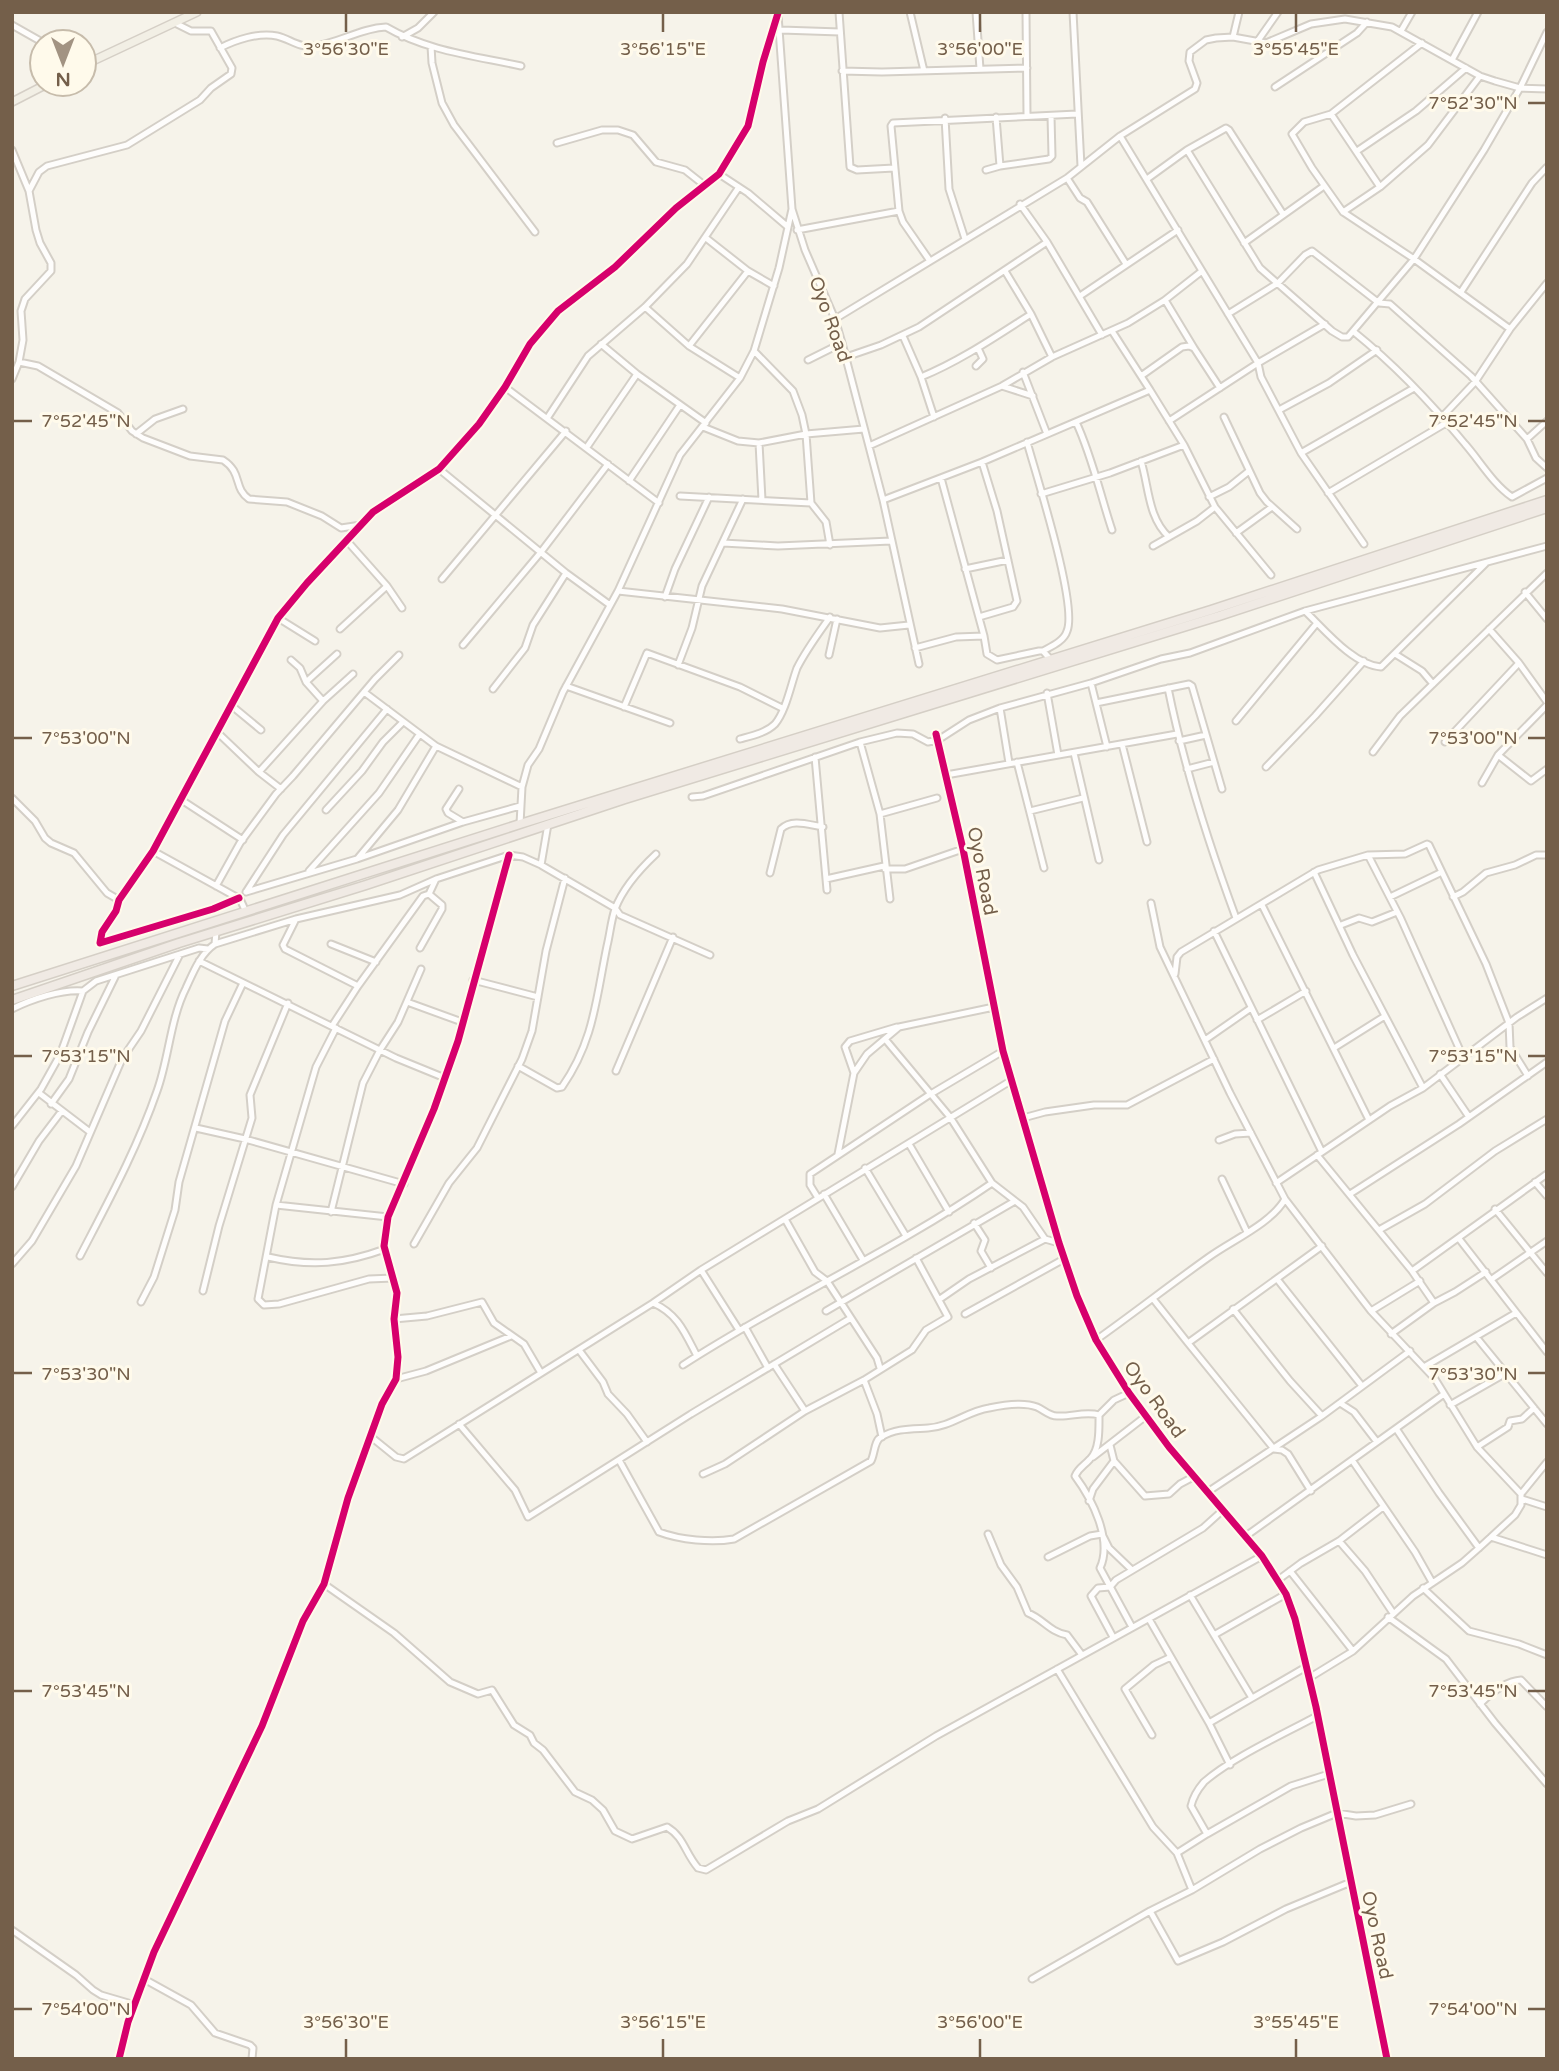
<svg xmlns="http://www.w3.org/2000/svg" width="1559" height="2071" font-family="'Varela Round',sans-serif">
<style>
.lines{fill:none;stroke-linecap:round;stroke-linejoin:round}
.minor-casing{stroke:#d4cfc7;stroke-width:9}
.major-casing{stroke:#d5cfc6;stroke-width:10}
.highway-casing{stroke:#d5cfc6;stroke-width:11}
.minor{stroke:#fefdfc;stroke-width:5}
.major{stroke:#f2efe5;stroke-width:7}
.highway{stroke:#f0eae4;stroke-width:8}
.cycleway-casing{stroke:#fffaeb;stroke-width:11}
.cycleway{stroke:#d6006c;stroke-width:7}
.ticks{fill:none;stroke:#745f4a;stroke-width:2.5}
.labels{text-anchor:middle;stroke-width:6;stroke-linejoin:round;paint-order:stroke}
.street-label{font-size:19px;fill:#745f4a;stroke:#fffaeb}
.ticks-label{font-size:18px;text-anchor:middle;fill:#745f4a;stroke:#fffaeb;stroke-width:6;stroke-linejoin:round;paint-order:stroke}
</style>
<rect width="100%" height="100%" fill="#f6f3ea"/>
<g class="lines">
<defs>
<path id="minor" d="M839,12L850,167L857,170L894,168
M910,12L924,71
M976,12L980,69
M1026,12L1027,115
M1073,12L1081,166
M778,15L792,209L805,250L835,319L842,343L883,500L919,664
M12,25L42,42
M781,30L840,32
M1401,31L1412,12
M402,37L418,28L434,12
M1233,37L1239,12
M1257,42L1278,12
M1422,43L1331,114L1304,122L1292,134L1312,168L1343,212L1414,259L1510,329
M431,46L432,63L442,103L454,125L535,232
M220,48C235,40 259,32 277,36C290,39 299,48 313,46C338,44 360,28 386,27C427,51 475,56 521,66
M1452,60L1478,12
M842,71L882,72L1027,68
M1275,87L1357,33L1367,22
M1331,114L1380,187
M996,117L1000,166
M945,118L949,189L965,239
M1120,136L1258,363L1261,377L1301,453L1364,544
M557,143L602,130H618L633,135L656,162L685,170L704,185
M12,150L29,191L36,230L40,243L51,263V271L25,299L21,311L23,340L19,362L38,366L118,413L132,431L143,438L190,456L223,460C243,473 233,488 249,499L287,502L322,516L341,528L361,525
M1187,150L1260,268L1332,331L1342,337H1348L1414,259L1484,150L1520,88L1547,32
M1357,151L1416,111L1466,68
M986,170L1000,166L1049,159L1052,156L1051,116
M719,174L748,193L788,227
M1067,178L1080,198L1087,202L1126,264
M1147,179L1187,150L1226,128L1229,130L1283,214
M29,191L39,172L47,166L127,145L200,100L211,88L231,74L232,68L211,31H191L175,23
M1020,204L1047,242L1102,335
M1343,212L1380,187L1428,145L1480,76
M797,230L899,211
M706,238L748,271L774,286
M1244,243L1324,186
M930,261L903,222L899,211L891,126L893,123L1077,114
M1005,271L1031,314L1052,357
M1461,292L1532,183L1547,167
M1080,296L1178,230
M1165,300L1194,348
M645,307L689,346L740,378
M1228,314L1278,283L1305,255L1312,251L1379,303L1390,304L1471,376L1527,439L1547,421
M835,319L1067,178L1120,136L1195,89L1197,83L1189,61L1190,52L1206,40L1216,38L1233,37L1266,43L1311,24L1345,19L1392,27L1480,76L1495,81L1520,88L1547,89
M1112,331L1150,390
M1354,332C1395,365 1432,404 1465,444C1480,461 1493,484 1512,497L1547,478
M903,336L921,377L934,417
M601,344L637,374L706,423
M689,346L748,271
M754,351L793,391L802,415L806,434L811,503L826,522L830,545
M846,357L881,345L919,327L1047,242
M808,360L842,343
M976,366L983,359L978,348
M1023,372L1047,434
M1141,376L1182,347L1189,346L1194,348L1220,388
M921,377C960,361 995,337 1031,314
M12,379L19,362
M1002,386L1033,396
M505,387L659,503
M1279,410L1329,383L1377,350
M548,417L588,356L645,307L687,264L739,187
M1224,417L1260,493L1267,502L1297,529
M1441,418L1475,382L1510,329L1547,283
M1169,421L1258,363L1325,324
M1076,422C1092,456 1100,494 1112,530
M703,427L738,441L759,443L806,434L864,429
M136,434L155,419L183,409
M1527,439L1536,458L1547,468
M1027,442C1036,475 1078,605 1067,631C1064,641 1052,646 1043,651
M759,443L762,500
M869,446L1002,386L1052,357L1128,323L1165,300L1202,271
M587,447L637,374
M1301,453L1414,388
M1141,461C1149,487 1148,518 1169,537
M439,469L566,573L610,605
M941,478L984,636L987,654L997,660L1039,651H1043L1051,660
M629,481L680,405
M1328,493L1446,423
M1041,494L1110,473L1184,445
M680,496L811,503
M1209,497L1229,487L1249,471
M883,500L982,462L1150,390L1184,445L1215,507L1271,575
M1236,533L1272,507
M348,542L387,586L402,608
M723,543L778,546L891,541
M1153,546L1197,521L1215,507
M965,569L1008,560
M442,579L566,431
M618,591L782,609L880,628L909,625
M1525,592L1547,619
M665,597L675,569L709,497
M1305,611C1324,629 1353,665 1381,667L1486,563
M979,617L1013,607L1017,601L997,511L982,462
M278,618L315,641
M340,629L387,586
M1489,629L1519,663L1547,702
M463,645L541,552L608,464
M915,648L956,637L984,636
M1395,654L1422,671L1433,684
M829,655L837,619
M291,660L300,668L306,682L323,701
M678,665L692,628L702,586L743,499
M306,682L337,654
M1091,683L1096,703L1189,684L1192,686L1222,789
M566,686L670,723
M1168,688C1184,767 1208,842 1236,918
M493,689L525,648L533,625L566,573
M364,692L436,746L522,787
M1047,693L1058,755
M1096,703L1107,747
M232,706L261,730
M624,707L647,653L740,687L782,708
M1000,708L1009,763
M1236,721L1317,623
M217,732L259,772L281,789
M936,734L963,849L1003,1051L1059,1243L1077,1296L1096,1340L1129,1393L1169,1447L1262,1556L1286,1594L1295,1619L1316,1707L1387,2059
M740,739C751,736 766,733 775,724C786,711 791,684 797,668C806,650 818,634 830,617
M1179,741L1206,735
M860,742L880,814L890,899
M1445,742L1519,663
M1122,744L1147,842
M1373,752L1400,716L1547,573
M1074,753L1099,860
M1498,755L1531,781L1547,769
M815,757L827,890
M1017,762L1044,868
M1266,767L1315,716L1364,661
M1187,769L1214,762
M259,772L323,701L353,674
M946,775L1177,734
M1482,783L1498,755L1547,705
M459,789L446,809L448,813L463,822
M692,797L703,796L860,742L897,733L913,734L928,742L938,740L969,720L1000,708L1091,683L1161,659L1190,653L1305,611L1547,546
M12,798L35,821L45,838L51,843L74,853L107,893L119,900
M180,799L243,840
M326,810L362,771L383,742L402,723
M1030,811L1083,798
M880,814L937,798
M520,824L522,787L528,765L539,749L563,692L618,591L680,455L740,378L754,351L779,268L792,209
M153,851L240,899L246,912
M1368,855L1401,919L1463,1057
M358,858L398,810L436,746
M541,865L548,824
M885,869H905L963,849
M309,871L379,793L419,735
M1314,872L1353,955L1423,1088
M770,873L781,829C792,818 809,825 823,827
M826,879L884,866
M216,886L240,843L276,794L293,776L375,679L399,655
M246,892L357,859L463,822L520,806
M246,892L283,835L387,709
M1390,897L1442,872
M1453,897L1463,892L1486,873L1515,865L1536,855H1547
M239,898L213,909L100,943L102,932L116,911L119,900L153,851L278,618L307,583L373,512L439,469L479,424L505,387L530,344L558,311L615,267L676,208L719,174L748,126L763,62L778,13
M1262,905L1369,1120
M296,919L283,945L285,949L358,986
M1341,925L1359,918L1372,922L1397,912
M216,931L215,944L296,919L400,895L436,879L509,855L523,857L541,865L615,908L620,915L710,955
M1214,931L1322,1152L1276,1183
M331,944L376,962
M420,948L442,909V905L429,894
M199,961L396,1058L445,1078
M1175,974L1177,957L1181,952L1318,870L1368,855L1405,854L1427,844L1429,845L1486,964L1509,1023L1510,1047L1528,1076
M473,980L538,997
M407,1002L462,1022
M12,1009C32,999 62,989 83,991
M1257,1020L1306,991
M332,1026L358,986L423,896L429,894L436,879
M336,1028L316,1067L276,1205L258,1299L264,1305L279,1304L369,1279L393,1278
M885,1039L950,1117L992,1183L1023,1207L1045,1239L1059,1243
M1205,1040L1251,1008
M1334,1048L1385,1016
M518,1066L557,1088L562,1087C594,1041 596,999 607,946C610,934 611,921 615,909C623,888 640,869 656,854
M616,1071L673,937
M854,1073L845,1047L850,1041L897,1027
M1440,1074L1469,1117
M39,1093L90,1132
M51,1104L69,1079L88,1032L116,975
M1023,1118L1045,1112L1094,1105H1127L1214,1059
M12,1126L41,1089L60,1055L83,991L96,981L199,948L208,949
M196,1128L245,1139L404,1184
M1219,1140L1235,1134L1251,1133
M909,1144L949,1212
M1322,1152L1390,1106L1423,1088L1517,1017L1547,998
M838,1154L854,1073L867,1054L899,1027L994,1007
M1317,1155L1412,1271L1434,1303
M865,1168L906,1236
M1222,1179L1247,1232
M1535,1182L1547,1196
M12,1187L39,1141L61,1112
M824,1194L863,1260
M1350,1194L1459,1124L1547,1062
M818,1198L810,1185V1174L929,1095L1003,1051
M1285,1199L1371,1311L1435,1379L1477,1447L1521,1494
M276,1205L388,1217
M1495,1209L1547,1273
M331,1212L363,1083L380,1050L398,1022L421,969
M785,1219L815,1272L827,1281L877,1358L880,1368
M974,1223L985,1240L981,1251L991,1268
M1379,1230L1425,1204L1495,1151L1547,1119
M1460,1240L1547,1352
M414,1244L449,1183L477,1148L522,1059L532,1031L546,951L565,878
M80,1256C108,1202 137,1149 157,1091C169,1058 170,1020 186,988C193,973 200,954 215,944
M268,1257C311,1267 344,1264 385,1249
M12,1264L32,1241L76,1166L122,1059L141,1031L180,954
M701,1270L739,1330
M1412,1271L1547,1174
M1277,1279L1362,1386
M1492,1279L1547,1241
M203,1291L219,1226L252,1118L250,1095L288,1003
M940,1299L969,1279L1045,1239
M1154,1300L1188,1343L1322,1246
M141,1302L154,1277L175,1210L179,1182L225,1021L243,983
M653,1303C678,1314 685,1333 697,1356
M1233,1309L1290,1381L1322,1416
M826,1311L1015,1201
M1371,1311L1420,1281
M965,1314L1064,1259
M394,1319L427,1316L482,1302L494,1323L524,1344L541,1373
M745,1327L768,1368
M1391,1334L1434,1303L1455,1292L1486,1272
M1477,1338L1547,1424
M1096,1340C1134,1313 1171,1284 1209,1257C1231,1241 1272,1223 1285,1199L1230,1093L1160,947L1151,903
M1188,1343L1274,1449L1282,1450L1288,1454L1311,1491
M579,1350L603,1382L608,1394L627,1414L647,1442
M774,1364L805,1411
M683,1365C783,1300 893,1251 992,1183
M1424,1367L1516,1313
M396,1379L426,1371L511,1336
M864,1380L877,1414L882,1437
M1340,1403L1354,1412L1377,1442
M1450,1405L1506,1373
M1099,1415C1099,1428 1100,1450 1090,1459C1084,1466 1079,1467 1075,1476C1092,1499 1113,1540 1100,1568L1132,1627
M459,1424L515,1490L528,1517L691,1414L851,1318
M1397,1430L1439,1493L1479,1548
M370,1436L396,1457L404,1459L653,1303L701,1270L1012,1080
M1110,1445L1114,1461L1145,1496L1169,1494L1180,1484L1195,1476
M1477,1447L1508,1427L1510,1421L1522,1419L1534,1408
M1093,1457L1146,1416
M619,1460L659,1532C680,1540 712,1543 734,1539L871,1461C875,1453 874,1441 881,1437C896,1428 912,1429 928,1428C950,1427 968,1411 989,1408C1003,1405 1024,1402 1037,1407C1044,1410 1049,1416 1057,1416C1071,1417 1085,1411 1099,1415L1114,1400L1129,1393
M1352,1460L1415,1552L1432,1582
M703,1474L725,1464L805,1411L864,1380L912,1350L926,1330L948,1317L916,1258
M1209,1491L1322,1416L1410,1351
M1522,1499L1547,1507
M1089,1501L1093,1489L1114,1461
M988,1534L1001,1565L1017,1587L1028,1613C1043,1619 1050,1632 1067,1635L1082,1655
M1246,1536L1444,1394
M1491,1537L1547,1555
M1339,1541L1365,1571L1393,1613
M1048,1557L1090,1536L1102,1534L1109,1548L1132,1570
M1290,1571L1353,1651
M1278,1580L1301,1563L1339,1541L1383,1507
M324,1584L394,1633L450,1682L478,1694L492,1690L514,1725L530,1735L534,1743L543,1750L575,1792L592,1800L603,1810L615,1831L632,1839L667,1827C684,1837 685,1853 698,1868L706,1870L788,1821L818,1809L936,1736L1262,1556
M1423,1588L1469,1631L1519,1644L1547,1655
M1190,1595L1252,1698
M1388,1617L1446,1659L1495,1723L1547,1784
M1149,1619L1209,1723L1230,1765
M1214,1635L1286,1594
M1113,1637L1091,1596L1098,1588L1110,1587L1116,1580L1203,1528L1223,1510
M1057,1669L1153,1827L1177,1853L1192,1890
M1309,1678L1353,1651L1413,1596L1462,1563L1479,1548L1515,1515L1521,1505V1494L1547,1462
M1480,1704C1491,1693 1505,1681 1521,1680L1547,1707
M1209,1723L1306,1667
M1152,1735L1125,1689L1154,1665L1171,1657
M1207,1834L1191,1806C1193,1797 1198,1789 1204,1782C1231,1758 1284,1734 1317,1716
M1177,1853L1207,1834L1291,1786L1329,1774
M1150,1911L1178,1961L1223,1942L1286,1909L1351,1882
M12,1930L76,1975L93,1990L101,1995L135,2005
M144,1979L191,2005L215,2033L250,2045L253,2048L252,2059
M1032,1979L1150,1911L1192,1890L1260,1849L1301,1828L1337,1813L1356,1816L1375,1815L1411,1804
M119,2059L128,2022L154,1952L262,1726L303,1621L324,1584L348,1498L382,1404L396,1379L398,1357L394,1319L397,1293L384,1246L388,1217L434,1109L458,1041L509,855"/>
<path id="major" d="M84,65L197,12
M12,102L47,84"/>
<path id="highway" d="M12,986L520,824L1211,610L1547,500
M12,1000L179,943L366,885L625,799L1219,616L1547,508"/>
</defs>
<!-- minor casing -->
<use href="#minor" class="minor-casing"/>
<!-- major casing -->
<use href="#major" class="major-casing"/>
<!-- highway casing -->
<use href="#highway" class="highway-casing"/>
<!-- minor -->
<use href="#minor" class="minor"/>
<!-- major -->
<use href="#major" class="major"/>
<!-- highway -->
<use href="#highway" class="highway"/>
<defs>
<path id="cycleway" d="M936,734L963,849L1003,1051L1059,1243L1077,1296L1096,1340L1129,1393L1169,1447L1262,1556L1286,1594L1295,1619L1316,1707L1387,2059
M239,898L213,909L100,943L102,932L116,911L119,900L153,851L278,618L307,583L373,512L439,469L479,424L505,387L530,344L558,311L615,267L676,208L719,174L748,126L763,62L778,13
M119,2059L128,2022L154,1952L262,1726L303,1621L324,1584L348,1498L382,1404L396,1379L398,1357L394,1319L397,1293L384,1246L388,1217L434,1109L458,1041L509,855"/>
</defs>
<!-- cycleway casing -->
<use href="#cycleway" class="cycleway-casing"/>
<!-- cycleway -->
<use href="#cycleway" class="cycleway"/>
</g>
<!-- ticks -->
<path class="ticks" d="M346,14V32M663,14V32M980,14V32M1296,14V32M1528,103H1545M14,421H32M1528,421H1545M14,738H32M1528,738H1545M14,1056H32M1528,1056H1545M14,1373H32M1528,1373H1545M14,1691H32M1528,1691H1545M14,2009H32M1528,2009H1545M346,2039V2057M663,2039V2057M980,2039V2057M1296,2039V2057"/>
<g class="labels">
<!-- street labels -->
<g class="street-label">
<text transform="translate(831 319) rotate(70)" y="7">Oyo Road</text>
<text transform="translate(983 871) rotate(79)" y="7">Oyo Road</text>
<text transform="translate(1155 1399) rotate(54)" y="7">Oyo Road</text>
<text transform="translate(1378 1935) rotate(78)" y="7">Oyo Road</text>
</g>
</g>
<g class="ticks-label">
<text x="346" y="55">3°56'30"E</text>
<text x="663" y="55">3°56'15"E</text>
<text x="980" y="55">3°56'00"E</text>
<text x="1296" y="55">3°55'45"E</text>
<text x="1473" y="109">7°52'30"N</text>
<text x="1473" y="427">7°52'45"N</text>
<text x="86" y="427">7°52'45"N</text>
<text x="1473" y="744">7°53'00"N</text>
<text x="86" y="744">7°53'00"N</text>
<text x="1473" y="1062">7°53'15"N</text>
<text x="86" y="1062">7°53'15"N</text>
<text x="1473" y="1380">7°53'30"N</text>
<text x="86" y="1380">7°53'30"N</text>
<text x="1473" y="1697">7°53'45"N</text>
<text x="86" y="1697">7°53'45"N</text>
<text x="1473" y="2015">7°54'00"N</text>
<text x="86" y="2015">7°54'00"N</text>
<text x="346" y="2028">3°56'30"E</text>
<text x="663" y="2028">3°56'15"E</text>
<text x="980" y="2028">3°56'00"E</text>
<text x="1296" y="2028">3°55'45"E</text>
</g>
<!-- border -->
<rect width="1559" height="2071" fill="none" stroke="#745f4a" stroke-width="28"/>
<!-- north arrow -->
<g transform="translate(63 63) rotate(180)"><circle r="33" fill="#fffaeb" stroke="#c7bcab" stroke-width="2"/>
<path d="M0-5L12 26L0 18L-12 26Z" fill="#a29382"/>
<text y="-10" font-size="19" font-weight="bold" text-anchor="middle" fill="#745f4a">N</text>
</g>
</svg>
